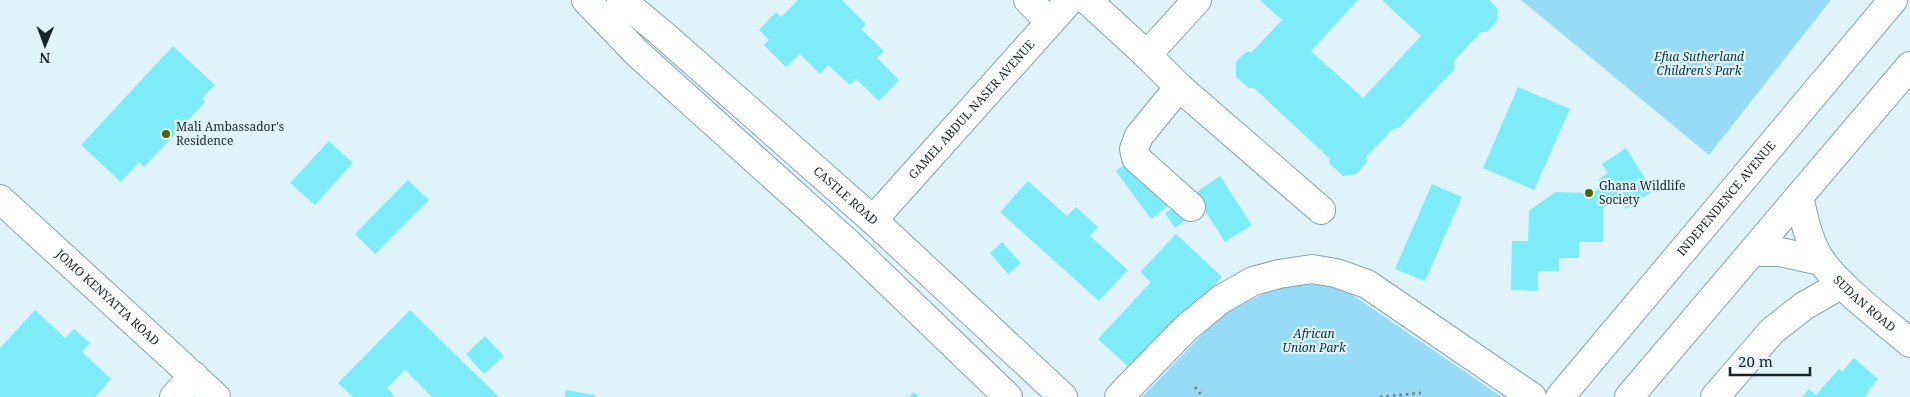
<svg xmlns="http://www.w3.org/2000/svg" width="1910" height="397" font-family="'Noto Serif',serif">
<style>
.green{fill:#97dbf6}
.building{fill:#7decf8}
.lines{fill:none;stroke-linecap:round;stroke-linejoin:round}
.minor-casing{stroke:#84a3af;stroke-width:30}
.major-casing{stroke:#84a3af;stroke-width:30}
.path{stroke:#77868c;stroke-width:3;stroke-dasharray:2.5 4;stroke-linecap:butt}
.minor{stroke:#fff;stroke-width:28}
.major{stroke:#fff;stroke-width:28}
.poi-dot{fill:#526207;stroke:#e0f3fb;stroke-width:2}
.labels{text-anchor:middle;stroke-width:4.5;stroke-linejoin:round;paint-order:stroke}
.park-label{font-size:12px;font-style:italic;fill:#043241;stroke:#e0f3fb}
.street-label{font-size:12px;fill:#19252a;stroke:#e0f3fb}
.poi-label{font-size:12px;fill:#19252a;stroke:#e0f3fb;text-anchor:start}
</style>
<rect width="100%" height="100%" fill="#e0f3fb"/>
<!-- green -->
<path class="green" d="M1521,0H1831L1709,155Z
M1283,284L1338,285L1502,397H1142L1221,315Z"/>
<!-- building -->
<path class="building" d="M798,0H842L866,24L861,29L884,51L877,58L899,80L879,101L856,79L850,85L828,65L820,74L800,54L786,67L764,45L769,40L759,30L776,12L781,17Z
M1260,0H1358L1311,51L1363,98L1421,36L1382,0H1489L1497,8V21L1487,32H1481L1454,61L1455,69L1399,128L1393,129L1366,157L1367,162L1356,174L1343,176L1330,164L1329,158L1254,88H1249L1236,77V62L1246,52H1252L1282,20Z
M173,46L215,85L202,99L205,102L144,167L139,162L121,182L81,145Z
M1518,87L1570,109L1534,190L1483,168Z
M329,141L353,163L315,205L290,183Z
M1626,148L1653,191L1626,209L1621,202L1615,206L1612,202L1603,208V242H1579V258H1559V271H1538V291L1511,290L1512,241H1528L1529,211L1555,192L1592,193L1602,187L1598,180L1608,173L1602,164Z
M1134,158L1168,206L1151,219L1116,171Z
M1220,176L1252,225L1225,242L1194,194Z
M408,180L429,200L375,254L355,234Z
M1028,181L1067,216L1076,207L1098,227L1090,236L1128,270L1099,301L1000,212Z
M1432,184L1462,197L1425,281L1395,269Z
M1177,205L1187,219L1175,228L1165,213Z
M1176,234L1222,277L1133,371L1098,339L1151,282L1140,272Z
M1002,242L1021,263L1008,274L990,253Z
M35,310L65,338L74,329L90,343L82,352L111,379L95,397H0V348Z
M410,310L499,397H432L405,370L387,388L394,395L392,397H353L338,383Z
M485,336L504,356L484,374L466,354Z
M1854,358L1878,379L1868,391L1869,392L1865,397H1802L1809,389L1816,395L1839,369L1842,372Z
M566,390L595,395V397H565Z
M914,392L919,397H909Z"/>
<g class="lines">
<defs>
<g id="minor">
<path d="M1028,0L1050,22"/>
<path d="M1087,0L1147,55L1197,0"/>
<path d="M1147,55L1179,87L1321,210"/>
<path d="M1179,87L1139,136L1134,149L1136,158L1191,207"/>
<path id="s1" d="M1799,197C1804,218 1809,244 1822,262C1845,292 1881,318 1910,343"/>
<path id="s2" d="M0,199L216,397"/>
<path id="s3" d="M873,220L1070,0"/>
<path d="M1753,252H1780L1821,261"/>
<path d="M174,397L194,376"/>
<path d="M1119,397L1185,329L1220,300L1253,281L1279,274L1312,269L1336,273L1367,284L1532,397"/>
<path d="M1715,397L1772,331L1804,306L1842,284"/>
</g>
<g id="major">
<path d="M586,0L637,53L851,246L1008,397"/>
<path id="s4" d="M621,0L659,31L873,220L1063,397"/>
<path id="s5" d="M1560,397L1893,0"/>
<path d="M1629,397L1910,66"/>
</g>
</defs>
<!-- minor casing -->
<use href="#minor" class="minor-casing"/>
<!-- major casing -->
<use href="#major" class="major-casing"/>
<!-- path -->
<path class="path" d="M1195,387L1203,397
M1380,397L1421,393"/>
<!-- minor -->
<use href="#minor" class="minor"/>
<!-- major -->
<use href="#major" class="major"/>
</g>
<!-- markers -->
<g class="poi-dot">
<circle cx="166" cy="134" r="5"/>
<circle cx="1589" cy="193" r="5"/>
</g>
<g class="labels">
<!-- park labels -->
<g class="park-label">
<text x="1699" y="61">Efua Sutherland<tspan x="1699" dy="14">Children's Park</tspan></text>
<text x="1314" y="338">African<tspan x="1314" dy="14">Union Park</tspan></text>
</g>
<!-- street labels -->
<g class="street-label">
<text dy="4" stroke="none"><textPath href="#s3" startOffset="148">GAMEL ABDUL NASER AVENUE</textPath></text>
<text dy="4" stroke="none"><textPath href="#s4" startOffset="298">CASTLE ROAD</textPath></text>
<text dy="4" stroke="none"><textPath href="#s5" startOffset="259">INDEPENDENCE AVENUE</textPath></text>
<text dy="4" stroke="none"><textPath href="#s2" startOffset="146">JOMO KENYATTA ROAD</textPath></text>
<text dy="4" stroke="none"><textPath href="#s1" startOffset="129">SUDAN ROAD</textPath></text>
</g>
<!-- poi labels -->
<g class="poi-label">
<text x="176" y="131">Mali Ambassador's<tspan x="176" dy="14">Residence</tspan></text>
<text x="1599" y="190">Ghana Wildlife<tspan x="1599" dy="14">Society</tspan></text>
</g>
</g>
<!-- north arrow -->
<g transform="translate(45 45) rotate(181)" stroke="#e0f3fb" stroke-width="4" paint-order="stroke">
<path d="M0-4L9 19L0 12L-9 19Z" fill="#19252a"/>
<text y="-8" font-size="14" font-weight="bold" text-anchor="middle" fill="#19252a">N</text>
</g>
<!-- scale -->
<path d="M1730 367v8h80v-8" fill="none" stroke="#19252a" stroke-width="2.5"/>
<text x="1738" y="367" font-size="15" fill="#19252a" stroke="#e0f3fb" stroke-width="4" paint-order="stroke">20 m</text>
</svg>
